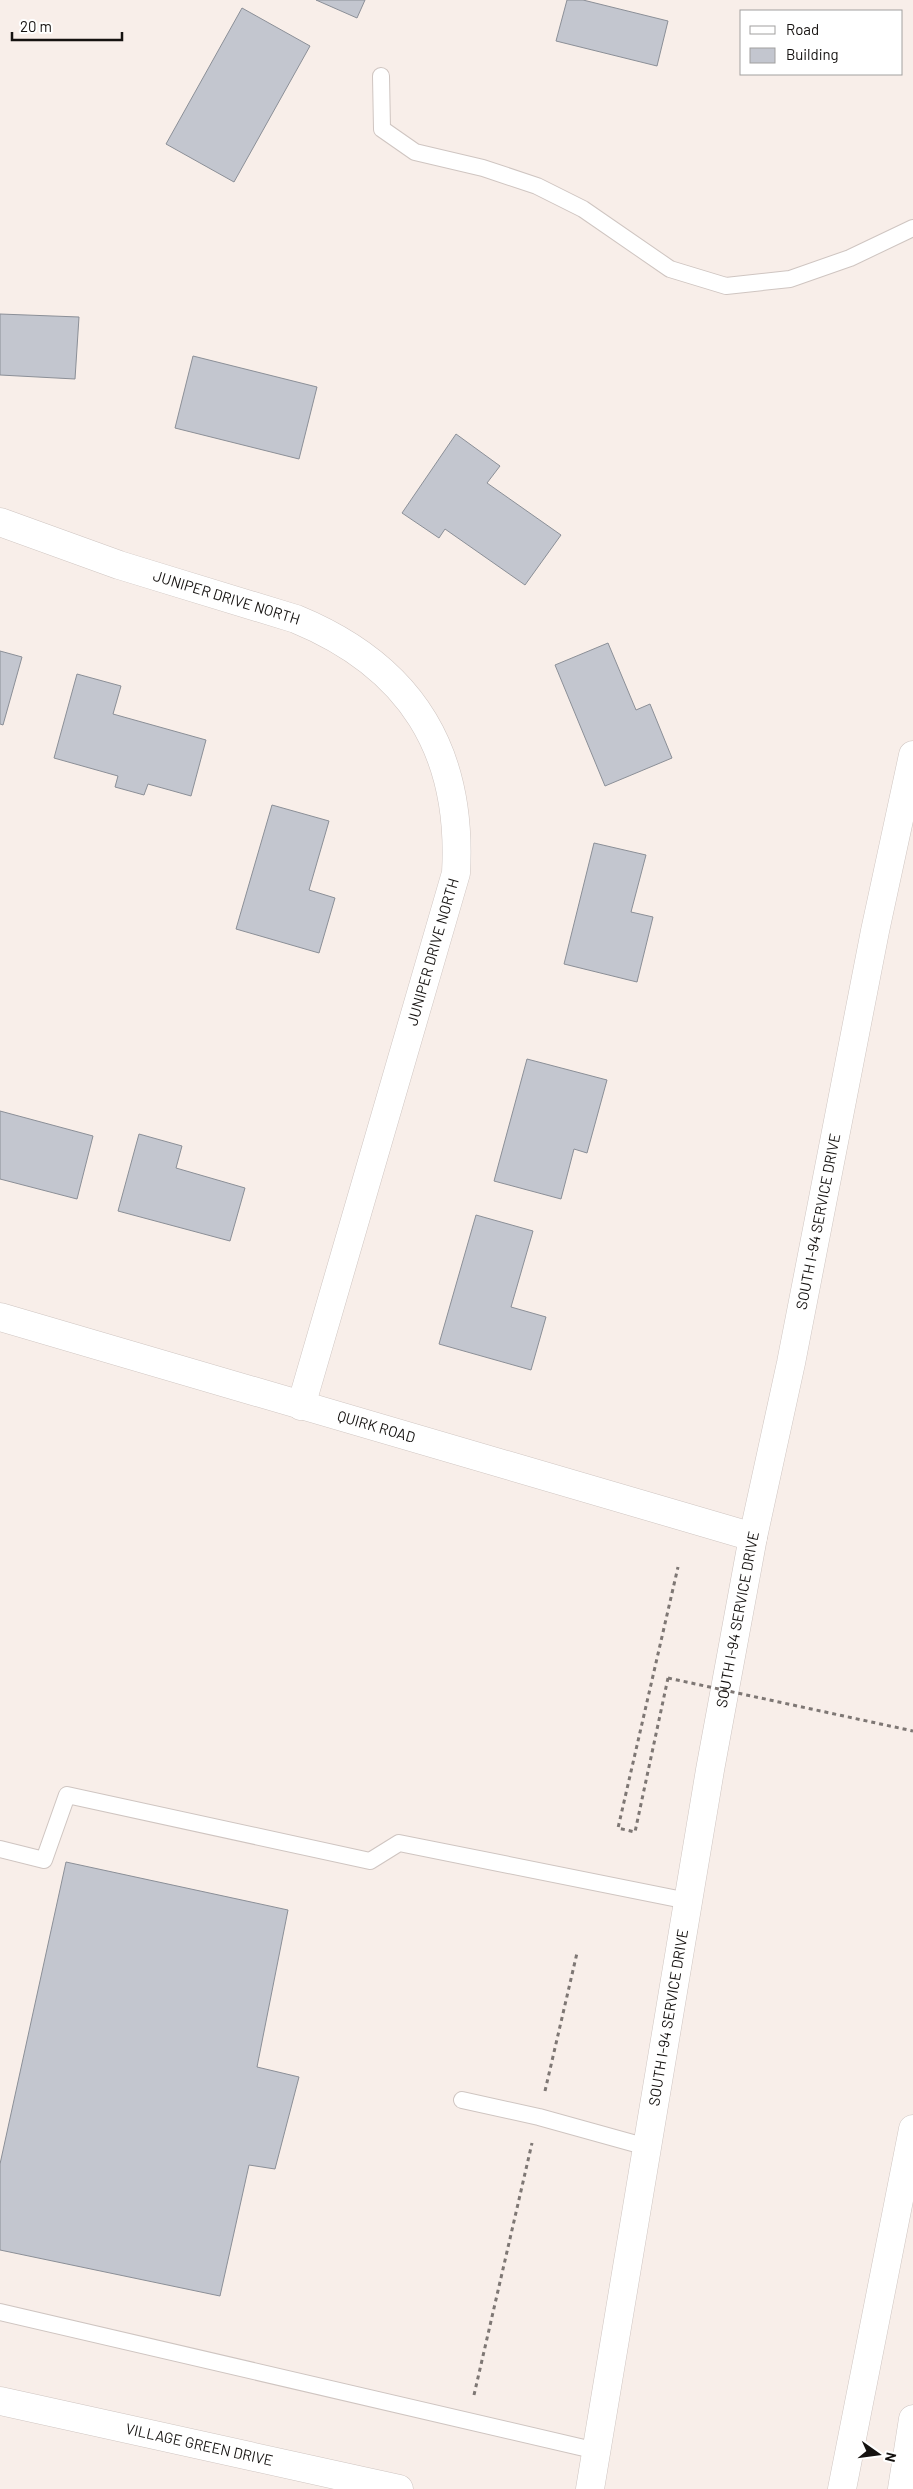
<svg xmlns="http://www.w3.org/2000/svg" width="913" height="2489" font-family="Barlow,sans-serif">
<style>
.building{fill:#c3c6cf;stroke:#8b8f97}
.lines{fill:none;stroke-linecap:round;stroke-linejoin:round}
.service-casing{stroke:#cfc5c1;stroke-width:18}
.minor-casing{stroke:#cfc5c1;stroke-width:29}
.tertiary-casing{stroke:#cfc5c1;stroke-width:29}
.motorway-casing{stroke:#cfc5c1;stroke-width:29}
.path{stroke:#7e7774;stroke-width:3;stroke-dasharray:4 4;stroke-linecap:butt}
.service{stroke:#fff;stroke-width:16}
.minor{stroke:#fff;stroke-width:28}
.tertiary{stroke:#fff;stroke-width:28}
.motorway{stroke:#fff;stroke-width:28}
.path-bridge{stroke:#7e7774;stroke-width:3;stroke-dasharray:4 4;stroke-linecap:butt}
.labels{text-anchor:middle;stroke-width:4;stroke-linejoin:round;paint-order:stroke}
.street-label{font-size:15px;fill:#151210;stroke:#fff}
</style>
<rect width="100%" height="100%" fill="#f8eee9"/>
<!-- building -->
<path class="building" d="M316,0H365L357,18Z
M567,0H583L668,21L657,66L556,41Z
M242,8L310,46L234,182L166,144Z
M0,314L79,317L75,379L0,375Z
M193,356L317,387L299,459L175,428Z
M456,434L500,466L487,483L561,535L525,585L445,529L439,538L402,513Z
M608,643L636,710L650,704L672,758L605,786L555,665Z
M0,651L22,657L3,725L0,724Z
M77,674L121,686L113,714L206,740L191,796L148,784L144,795L115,787L118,776L54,758Z
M272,805L329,821L309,890L335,898L319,953L236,929Z
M594,843L646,855L631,912L653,917L637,982L564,964Z
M527,1059L607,1080L587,1153L574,1149L561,1199L494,1181Z
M0,1111L93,1136L77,1199L0,1179Z
M139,1134L182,1146L176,1168L245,1188L230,1241L118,1211Z
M476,1215L533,1231L511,1307L546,1317L531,1370L439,1344Z
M66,1862L288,1910L257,2067L299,2077L275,2169L249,2165L220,2296L0,2250V2164Z"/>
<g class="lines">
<defs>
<path id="service" d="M381,76L382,129L415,152L483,168L537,186L583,209L670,269L726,286L790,279L850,258L913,228
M0,1849L44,1860L67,1795L370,1861L399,1843L688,1901
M462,2100L539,2117L647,2147
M0,2312L597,2451"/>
<g id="minor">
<path id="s1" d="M0,522L119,565L296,619C410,666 463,750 456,873L301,1406"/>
<path id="s2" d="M0,2401L399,2489"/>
</g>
<g id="tertiary">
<path id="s3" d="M0,1317L753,1537"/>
<path id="s4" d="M590,2489L710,1770L753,1537L791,1363L875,931L913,755"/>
</g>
<path id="motorway" d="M842,2489L913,2129
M902,2489L913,2419"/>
</defs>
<!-- service casing -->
<use href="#service" class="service-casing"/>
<!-- minor casing -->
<use href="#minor" class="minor-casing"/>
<!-- tertiary casing -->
<use href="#tertiary" class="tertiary-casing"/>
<!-- motorway casing -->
<use href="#motorway" class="motorway-casing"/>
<!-- path -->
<path class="path" d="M668,1678L635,1832L618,1828L678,1567
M545,2091L577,1953
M474,2395L532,2143"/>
<!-- service -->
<use href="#service" class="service"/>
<!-- minor -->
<use href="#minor" class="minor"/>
<!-- tertiary -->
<use href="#tertiary" class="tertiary"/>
<!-- motorway -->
<use href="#motorway" class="motorway"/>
<!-- path-bridge -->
<path class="path-bridge" d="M668,1678L913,1731"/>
</g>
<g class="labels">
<!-- street labels -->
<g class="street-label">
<text dy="5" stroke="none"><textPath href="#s1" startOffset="239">JUNIPER DRIVE NORTH</textPath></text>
<text transform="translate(433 952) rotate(-74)" y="5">JUNIPER DRIVE NORTH</text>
<text dy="5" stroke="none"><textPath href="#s4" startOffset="1288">SOUTH I-94 SERVICE DRIVE</textPath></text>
<text dy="5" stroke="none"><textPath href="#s3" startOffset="392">QUIRK ROAD</textPath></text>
<text dy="5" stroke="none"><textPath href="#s4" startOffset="882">SOUTH I-94 SERVICE DRIVE</textPath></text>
<text dy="5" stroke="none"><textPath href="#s4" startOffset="478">SOUTH I-94 SERVICE DRIVE</textPath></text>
<text dy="5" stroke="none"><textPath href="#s2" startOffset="204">VILLAGE GREEN DRIVE</textPath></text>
</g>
</g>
<!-- legend -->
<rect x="740" y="10" width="162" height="65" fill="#ffffff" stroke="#a1a09f"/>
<rect x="750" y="26" width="25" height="8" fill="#ffffff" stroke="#a1a09f"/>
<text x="786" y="35" font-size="15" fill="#151210">Road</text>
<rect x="750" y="48" width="25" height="15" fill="#c3c6cf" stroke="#a1a09f"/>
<text x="786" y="60" font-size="15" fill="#151210">Building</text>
<!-- north arrow -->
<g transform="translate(878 2454) rotate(104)" stroke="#ffffff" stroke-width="4" paint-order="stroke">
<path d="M0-4L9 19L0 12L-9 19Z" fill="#151210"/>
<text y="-8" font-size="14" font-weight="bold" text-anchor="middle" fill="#151210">N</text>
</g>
<!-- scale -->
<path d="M12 32v8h110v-8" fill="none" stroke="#151210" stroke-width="2.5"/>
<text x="20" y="32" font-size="15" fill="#151210" stroke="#ffffff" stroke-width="4" paint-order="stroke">20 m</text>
</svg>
